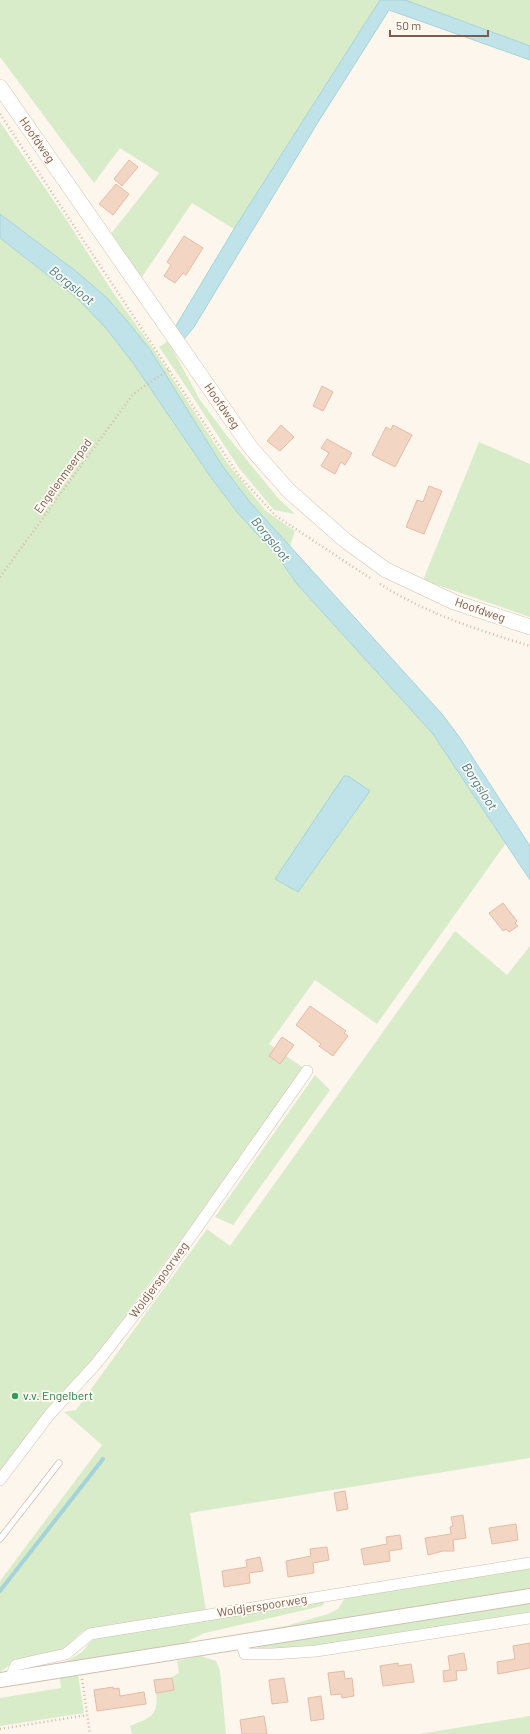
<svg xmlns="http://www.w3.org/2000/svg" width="530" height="1734" font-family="Barlow,sans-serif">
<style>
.green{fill:#d8ecc9}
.water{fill:#bfe3e8;stroke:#a5d3da}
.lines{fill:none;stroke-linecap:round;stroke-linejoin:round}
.stream{stroke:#a5d3da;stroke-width:4}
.building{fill:#f3d5c3;stroke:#e6bba3}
.service-casing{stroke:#d1beb0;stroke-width:7}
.minor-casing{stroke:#d1beb0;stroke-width:12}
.tertiary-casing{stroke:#d1beb0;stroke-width:16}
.secondary-casing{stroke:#d6c0b0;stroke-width:16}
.path{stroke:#d9b8a5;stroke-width:2.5;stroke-dasharray:1 3;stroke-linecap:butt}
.service{stroke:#fff;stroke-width:5.5}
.minor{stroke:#fff;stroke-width:11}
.tertiary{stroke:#fff;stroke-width:14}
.secondary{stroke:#fff;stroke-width:15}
.leisure-dot{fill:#2e9e5b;stroke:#fffaf3;stroke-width:1.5}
.labels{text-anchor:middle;stroke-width:3.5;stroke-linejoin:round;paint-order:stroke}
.street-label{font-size:12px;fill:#7a5c4d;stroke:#fffaf3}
.leisure-label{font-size:12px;fill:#27864d;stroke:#fffaf3;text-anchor:start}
.water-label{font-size:13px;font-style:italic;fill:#437c86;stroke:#fffaf3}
</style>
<rect width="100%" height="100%" fill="#fdf6ec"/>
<!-- green -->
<path class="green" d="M0,0H380L234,229L192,203L140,280L110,235L159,173L120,148L94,183L0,57Z
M405,0H530V46Z
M0,122L64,216L112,291L154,350L228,464L265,510L277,519L295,531L290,546L250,502L223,467L151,351L128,322L77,272L0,214Z
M0,238L77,298L105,327L133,363L210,476L237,512L278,557L297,584L433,734L506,843L377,1024L315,980L269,1044L305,1069L101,1350L56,1400L0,1470Z
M168,341L200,400L228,437L278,498L295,514L274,510L239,468L187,388L159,347Z
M479,442L530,464V617L423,580Z
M455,931L507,975L530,946V1458L190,1513L206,1611L82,1632L64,1649L17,1660L0,1672V1581L102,1445L64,1412L76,1410L207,1229L230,1246Z
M315,1075L330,1090L233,1225L215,1217Z
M530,1568V1591L206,1643L216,1638L286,1626L328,1614L338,1609L345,1598Z
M326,1601L322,1606L205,1633L190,1640L184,1646L59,1666L82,1652L91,1641L104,1636Z
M530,1602V1614L314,1647L257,1649L258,1646Z
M201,1656L216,1661L220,1671L226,1734H132L130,1726C150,1718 159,1716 156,1692L174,1690L172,1677L179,1673L177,1661Z
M78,1675L84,1713L0,1726V1698L61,1688L60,1678Z
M530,1716V1734H419Z"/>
<!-- water -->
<path class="water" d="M380,0H405L530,46V60L389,10L315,127L194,327L184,339L174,329L234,229Z
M0,214L77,272L107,298L128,322L151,351L223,467L250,502L442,714L460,738L530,846V880L433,734L297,584L278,557L237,512L210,476L133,363L105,327L77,298L0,238Z
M344,776H348L370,791L298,892L275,879Z"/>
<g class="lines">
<!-- stream -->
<path class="stream" d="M0,1591L103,1459"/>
</g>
<!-- building -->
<path class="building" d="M129,160L138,167L122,186L114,179Z
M116,184L129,194L113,215L99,204Z
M184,236L203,248L186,275L183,273L175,283L164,276L171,265L167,262Z
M322,386L333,392L323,411L313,406Z
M281,425L294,437L280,451L267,441Z
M393,425L412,435L395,467L372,455L386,427L391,430Z
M327,439L352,453L345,465L341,462L335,474L321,466L329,453L321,448Z
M429,486L442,491L424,534L406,527L417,500L423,502Z
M503,903L517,921L515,923L518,926L509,932L506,929L503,931L489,913Z
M310,1006L346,1031L344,1033L348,1036L333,1056L319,1046L321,1044L296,1025Z
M282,1037L294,1045L280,1064L269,1056Z
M345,1491L348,1509L337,1511L334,1493Z
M463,1515L466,1538L453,1540L454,1551H443L428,1555L425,1538L451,1534L450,1527L453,1526L451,1517Z
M516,1524L518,1540L492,1544L489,1528Z
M400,1535L402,1549L389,1551L390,1561L364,1565L361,1549L387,1544L386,1537Z
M327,1547L329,1560L313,1563L314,1573L288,1577L286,1561L311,1556L310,1549Z
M260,1557L263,1571L249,1573L250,1583L224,1587L222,1571L247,1567L246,1560Z
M530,1643V1668L498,1674L497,1662L515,1659L513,1646Z
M464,1653L467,1670L456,1671L457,1680L444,1682L443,1671L450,1670L448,1656Z
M398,1663V1666L411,1664L414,1682L383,1686L380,1666Z
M344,1671L345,1679L352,1678L354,1696L342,1698L341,1694L331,1695L328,1673Z
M172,1678L174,1690L156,1693L154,1680Z
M284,1678L288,1702L272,1704L269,1680Z
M113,1687V1689L119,1688L120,1696L144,1692L146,1704L97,1711L94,1690Z
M321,1696L324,1719L311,1721L308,1698Z
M264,1716L267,1734H242L240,1720Z"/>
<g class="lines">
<defs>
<path id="service" d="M0,1539L59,1463"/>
<path id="minor" d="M0,1480L50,1414L96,1364L149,1296L307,1071
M241,1642L245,1654H273L316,1651L530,1618
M10,1679L16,1665L66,1654L90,1634L530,1563"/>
<path id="tertiary" d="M0,1680L530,1596"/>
<path id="secondary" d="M0,87L251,448L289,491L346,541L386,570L454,602L530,627"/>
</defs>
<!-- service casing -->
<use href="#service" class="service-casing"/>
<!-- minor casing -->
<use href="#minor" class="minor-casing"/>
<!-- tertiary casing -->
<use href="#tertiary" class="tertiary-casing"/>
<!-- secondary casing -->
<use href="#secondary" class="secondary-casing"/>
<!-- path -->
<path class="path" d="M0,114L239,476L276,516L370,578
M0,577L133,394L170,369
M380,584C425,613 478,630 530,646
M82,1679L90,1734
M0,1729L87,1715"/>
<!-- service -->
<use href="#service" class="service"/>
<!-- minor -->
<use href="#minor" class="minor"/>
<!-- tertiary -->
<use href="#tertiary" class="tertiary"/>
<!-- secondary -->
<use href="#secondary" class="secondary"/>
</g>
<!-- markers -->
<circle class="leisure-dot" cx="15" cy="1396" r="4"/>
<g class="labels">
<!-- street labels -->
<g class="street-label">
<text transform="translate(37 140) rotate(55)" y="4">Hoofdweg</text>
<text transform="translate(222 406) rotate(55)" y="4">Hoofdweg</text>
<text transform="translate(63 476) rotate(-54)" y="4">Engelenmeerpad</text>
<text transform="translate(480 610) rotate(19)" y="4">Hoofdweg</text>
<text transform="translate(159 1280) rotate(-54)" y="4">Woldjerspoorweg</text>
<text transform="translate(262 1606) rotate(-9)" y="4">Woldjerspoorweg</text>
</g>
<!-- leisure labels -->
<g class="leisure-label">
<text x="23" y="1400">v.v. Engelbert</text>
</g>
<!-- water labels -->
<g class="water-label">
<text transform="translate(72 285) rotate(39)" y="5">Borgsloot</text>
<text transform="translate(271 539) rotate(51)" y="5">Borgsloot</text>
<text transform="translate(480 786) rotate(57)" y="5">Borgsloot</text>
</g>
</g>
<!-- scale -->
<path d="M390 30v6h98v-6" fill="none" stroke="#7a5c4d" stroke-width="2"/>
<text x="396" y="30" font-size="12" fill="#7a5c4d" stroke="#fffaf3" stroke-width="3" paint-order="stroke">50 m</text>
</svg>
